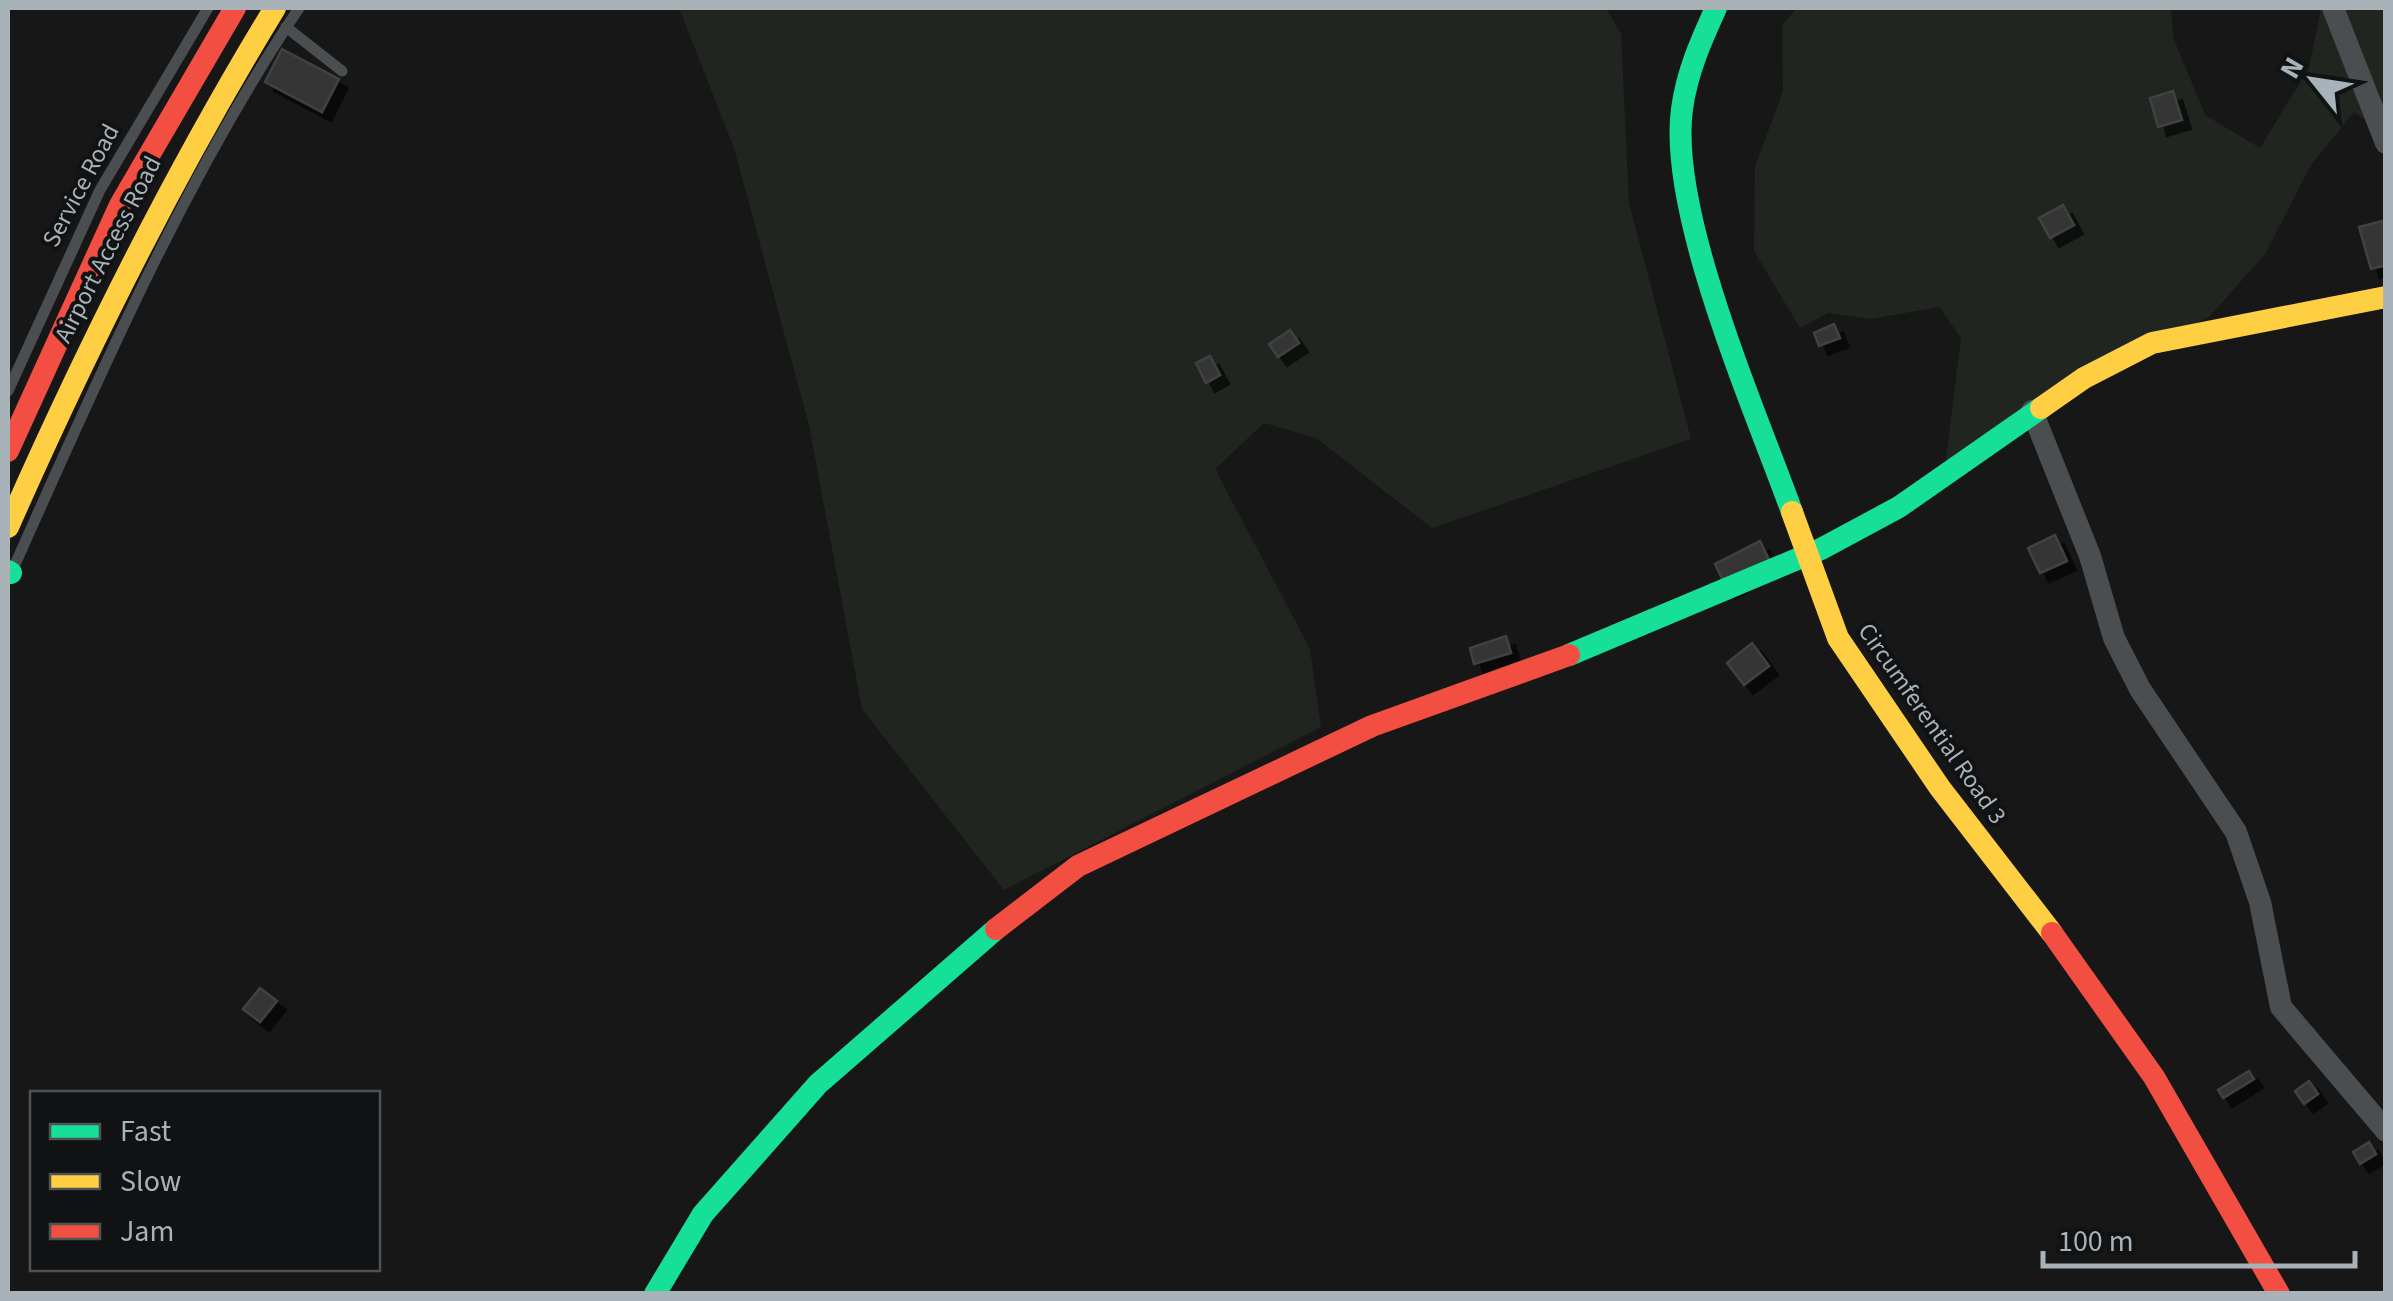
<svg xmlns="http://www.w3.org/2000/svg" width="2393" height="1301" font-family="'Source Sans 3',sans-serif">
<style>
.green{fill:#20261f}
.building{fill:#353636;stroke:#3f4243;stroke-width:2.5;filter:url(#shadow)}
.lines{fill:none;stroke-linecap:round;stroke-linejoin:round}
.lane{stroke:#4b4e50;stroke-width:11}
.street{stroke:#4b4e50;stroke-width:22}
.fast{stroke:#16e098;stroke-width:22}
.slow{stroke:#ffcf43;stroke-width:22}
.jam{stroke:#f24e42;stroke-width:22}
.labels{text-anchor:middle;stroke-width:8;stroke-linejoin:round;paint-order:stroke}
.street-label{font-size:25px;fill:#a7b2b9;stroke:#111213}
</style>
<defs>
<filter id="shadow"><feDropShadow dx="9" dy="9" stdDeviation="0" flood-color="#0009"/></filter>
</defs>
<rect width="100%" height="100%" fill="#171717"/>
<!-- green -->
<path class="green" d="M679,8H1606L1621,34L1629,203L1691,439L1432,528L1316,438L1264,423L1215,469L1310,649L1321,727L1004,890L862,709L809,425L734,148Z
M1797,8H2171L2173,37L2205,115L2260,148L2309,68L2321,8H2385V134L2354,112L2311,165L2265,254L2211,315L1944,475L1961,338L1939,307L1870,319L1828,313L1800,328L1754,251L1755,167L1783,91L1782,25Z"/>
<!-- building -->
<path class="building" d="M282,49L339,79L322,112L265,82Z
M2173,91L2182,120L2158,127L2150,98Z
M2063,205L2074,225L2050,238L2039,218Z
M2386,220V265L2371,269L2359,227Z
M1834,324L1840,338L1819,346L1814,333Z
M1290,330L1299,343L1278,357L1269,344Z
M1210,356L1220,375L1206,383L1196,363Z
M2055,535L2067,561L2040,573L2028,548Z
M1760,541L1772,566L1727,589L1715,564Z
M1506,636L1511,653L1474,664L1470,648Z
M1752,643L1769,666L1744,685L1727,663Z
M260,988L277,1001L260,1022L243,1009Z
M2249,1071L2254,1079L2223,1098L2218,1090Z
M2309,1081L2318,1094L2304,1104L2295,1091Z
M2369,1142L2376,1154L2360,1164L2353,1152Z"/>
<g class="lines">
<!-- lane -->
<path class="lane" d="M286,27L342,71
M8,391L100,190L208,8
M13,569C99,377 182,183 299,8"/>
<!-- street -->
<path class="street" d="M2333,8L2386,143
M2032,411L2090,556L2114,638L2140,689L2236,832L2260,902L2281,1007L2386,1131"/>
<!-- fast -->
<path class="fast" d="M1716,8C1701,41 1687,72 1682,109C1668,213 1755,409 1792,512
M8,571L11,573
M1569,655L1821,549L1899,507L2041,408
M655,1294L703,1214L818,1084L996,929"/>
<!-- slow -->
<path class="slow" d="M2041,408L2084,378L2152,343L2386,297
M1792,512L1838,638L1940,788L2052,933
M8,527C87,348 173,175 275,8"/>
<!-- jam -->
<path class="jam" d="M8,451L120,205L235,8
M996,929L1078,866L1372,726L1569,655
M2052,933L2154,1077L2279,1294"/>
</g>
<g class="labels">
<!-- street labels -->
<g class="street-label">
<text transform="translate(80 185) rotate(-62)" y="9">Service Road</text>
<text transform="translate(107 249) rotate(-63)" y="9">Airport Access Road</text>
<text transform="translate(1933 723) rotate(55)" y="9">Circumferential Road 3</text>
</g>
</g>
<!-- border -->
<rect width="2393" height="1301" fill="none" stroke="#a7b2b9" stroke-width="20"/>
<!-- legend -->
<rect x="30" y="1091" width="350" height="180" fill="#111213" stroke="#4d5255" stroke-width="2.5"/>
<rect x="50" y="1124" width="50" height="15" fill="#16e098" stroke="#4d5255" stroke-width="2.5"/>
<text x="120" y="1141" font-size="30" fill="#a7b2b9">Fast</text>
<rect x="50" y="1174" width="50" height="15" fill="#ffcf43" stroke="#4d5255" stroke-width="2.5"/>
<text x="120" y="1191" font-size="30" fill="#a7b2b9">Slow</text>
<rect x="50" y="1224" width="50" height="15" fill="#f24e42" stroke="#4d5255" stroke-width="2.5"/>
<text x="120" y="1241" font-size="30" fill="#a7b2b9">Jam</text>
<!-- north arrow -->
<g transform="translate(2313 80) rotate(300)" stroke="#111213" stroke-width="8" paint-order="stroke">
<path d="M0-8L18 38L0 25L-18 38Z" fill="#a7b2b9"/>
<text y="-15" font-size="28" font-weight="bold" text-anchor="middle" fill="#a7b2b9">N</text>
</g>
<!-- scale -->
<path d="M2043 1251v15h312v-15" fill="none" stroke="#a7b2b9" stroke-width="5"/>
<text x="2058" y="1251" font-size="30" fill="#a7b2b9" stroke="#111213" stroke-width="8" paint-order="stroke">100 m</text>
</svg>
